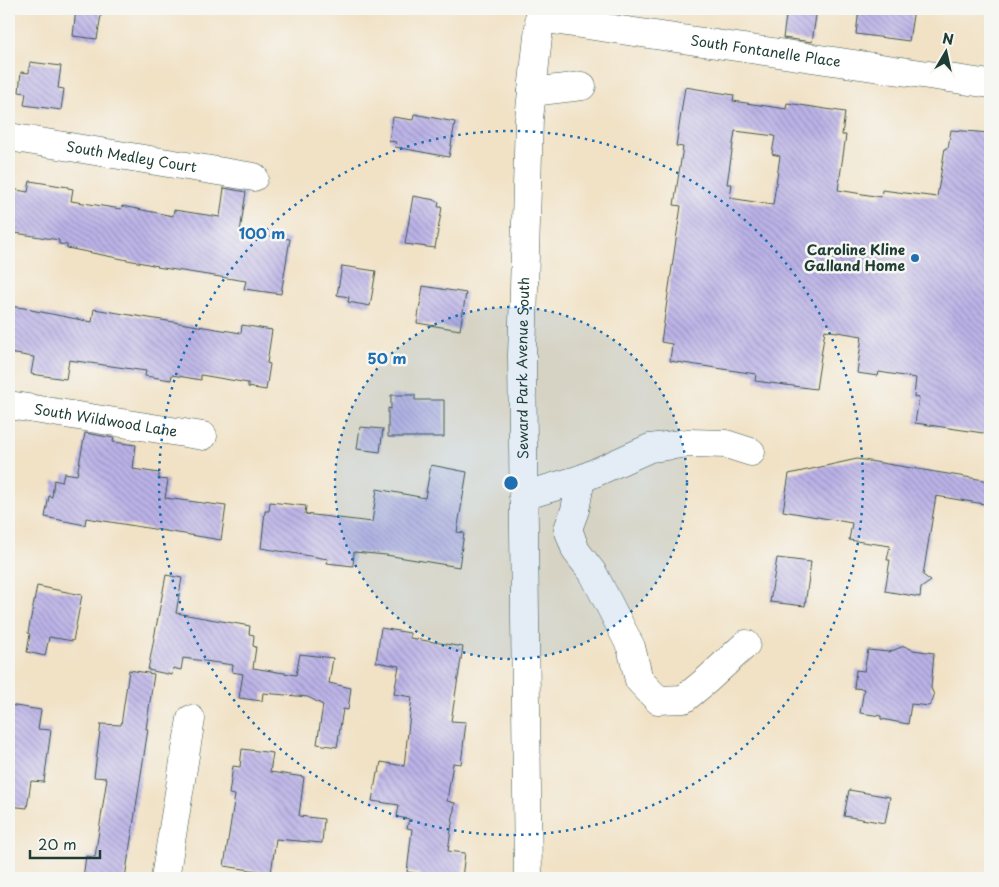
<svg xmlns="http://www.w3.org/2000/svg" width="999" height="887" font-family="'Playpen Sans',sans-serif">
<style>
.building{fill:url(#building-back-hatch);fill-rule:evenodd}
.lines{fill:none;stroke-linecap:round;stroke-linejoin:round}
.minor-casing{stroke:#3e564a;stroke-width:29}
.major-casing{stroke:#3e564a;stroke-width:29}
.minor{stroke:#fff;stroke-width:28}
.major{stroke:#fff;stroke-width:28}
.ring{fill:none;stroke:#1f6fb2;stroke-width:2.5;stroke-dasharray:2.5 5}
.poi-dot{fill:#1f6fb2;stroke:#f6f6f2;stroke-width:2}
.labels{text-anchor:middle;stroke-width:5;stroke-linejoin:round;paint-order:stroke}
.street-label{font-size:14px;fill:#1f3d34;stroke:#f6f6f2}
.poi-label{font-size:14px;font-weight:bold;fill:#1f3d34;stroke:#f6f6f2;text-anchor:end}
.centre{fill:#1f6fb2;stroke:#f6f6f2;stroke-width:2.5}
.ring-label{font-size:15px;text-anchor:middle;font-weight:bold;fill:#1f6fb2;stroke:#f6f6f2;stroke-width:5;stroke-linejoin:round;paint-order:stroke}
</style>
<defs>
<pattern id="building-back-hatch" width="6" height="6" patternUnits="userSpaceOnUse" patternTransform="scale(1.25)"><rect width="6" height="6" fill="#bbb2e7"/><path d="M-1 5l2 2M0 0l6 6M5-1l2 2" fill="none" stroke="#9792bc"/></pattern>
</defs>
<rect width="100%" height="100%" fill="#f6f6f2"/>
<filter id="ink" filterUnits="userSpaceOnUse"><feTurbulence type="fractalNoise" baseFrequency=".02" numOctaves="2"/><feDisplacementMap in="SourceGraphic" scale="10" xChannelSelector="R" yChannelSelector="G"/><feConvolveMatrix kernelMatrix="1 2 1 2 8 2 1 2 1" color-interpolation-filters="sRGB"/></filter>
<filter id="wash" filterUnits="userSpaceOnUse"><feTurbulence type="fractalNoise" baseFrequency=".0096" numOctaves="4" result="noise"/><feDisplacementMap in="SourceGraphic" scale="20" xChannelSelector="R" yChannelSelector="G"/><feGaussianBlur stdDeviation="1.12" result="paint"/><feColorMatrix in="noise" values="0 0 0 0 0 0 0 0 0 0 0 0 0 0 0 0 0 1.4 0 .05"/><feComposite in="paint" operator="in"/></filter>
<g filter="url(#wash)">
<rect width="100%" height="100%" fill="#f1e2c6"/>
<g id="blocks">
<!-- building -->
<path class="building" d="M76,9H102L97,39L73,36Z
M787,9H817L812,42L783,38Z
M859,9H914L909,41L856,34Z
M30,62L61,66L58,88L64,89L61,110L24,105L26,93L19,92L21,72L29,73Z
M685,87L734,95L733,101L786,109L787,103L845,112L842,135H846L838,190L881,197L882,190L937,197L945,148H948L951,130L990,133V201L987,227L990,228V434L915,423L919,398L914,397L916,378L879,372L878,376L857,373L862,336L825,330L816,389L755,381L756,374L670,361L672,344L661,342L681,206L674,205L683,147L676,146ZM735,131L775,136L772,154L780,156L773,205L730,198L732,184H727Z
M414,114L455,122L449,157L395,147L396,142L389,141L393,117L413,120Z
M30,181L68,187V188L73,189L71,201L121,209L122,206L173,216L174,210L220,217L224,188L246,192L240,232L290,239L281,294L244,289L246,281L157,267L158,266L67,248V245L59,244V240L9,232V203L11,189L28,192Z
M413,196L435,200V201L439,202L438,207H442L435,248L405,244Z
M342,266L376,271L370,306L348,302L349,297L337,295Z
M423,286L466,293L460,330L417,323Z
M9,306L31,309V310L92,322L94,309L241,333L242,325L272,330L267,363L270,364L266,390L248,387V383L201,375V380L172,375L171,380L145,376L146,371L69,360L66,379L31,374L34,357L9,353Z
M391,395H415V400H444V437H388V408L391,409Z
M360,427L383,429L380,452L357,449Z
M85,433L114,438L113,442L136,445L133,469L159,473V479L168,480L165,498L226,506L221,540L86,518L85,525L45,517L49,496L52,497L54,480L62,482L64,473L77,475Z
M857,459L990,481V505L936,496L923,575L931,581L921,588L920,597L885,591L890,560H887L890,546L849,540L852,523L783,511L789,474Z
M431,465L467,472L457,532L464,533L459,567L386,555L354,552L353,566L327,563L328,559L261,548L265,511H269L270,502L306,506L305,514L372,522L377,489L425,498Z
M777,558L811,562L805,606L770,602Z
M166,575L182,578L176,613L250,626L249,634L254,635L253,646L256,647L253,668L296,675L300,654L333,658L329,683L351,688L348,710L343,709L337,747L317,744L323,705L308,697L263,693L262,701L239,698L243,674L232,672L233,665L183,658L181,670L173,668L172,675L148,670Z
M37,586L82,595L73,641L49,637L45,656L27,652L30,634L28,633Z
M381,628L410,633V638L463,647L451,721L466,722L461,764L453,763L447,801L455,803L448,851L465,853L462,878H420V874L407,872L412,829L407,828L409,819L397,817L399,805L372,801L377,773H379L381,762L404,766L412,697L394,694L399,666L376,662Z
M904,646L913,650L934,653L931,688L934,695L933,700L929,706L911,704L908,724L881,719V716L860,713L864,689L854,688L856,670L864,671L868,650L889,652Z
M129,670L154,674L146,729H148L125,878H83L86,856L95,857L107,778L94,777L101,724L121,725Z
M9,705L41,710L38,729L51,730L44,782L31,781L27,808L9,806Z
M242,749L273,753L270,772L304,777L299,816L324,819L322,843L276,839L271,873L224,866L235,795L229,794L233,766L240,767Z
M849,790L890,797L885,823L844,816Z"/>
</g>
</g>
<g filter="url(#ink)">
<use href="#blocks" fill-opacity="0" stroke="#3e564a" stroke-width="1"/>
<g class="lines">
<defs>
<g id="minor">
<path id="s1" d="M539,18L990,84"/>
<path d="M532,92L582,86"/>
<path id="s2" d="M9,137L254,177"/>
<path id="s3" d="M9,405L203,436"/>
<path d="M581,479L575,510L568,529L576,551L593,573L631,647L639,680L658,700L684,699L707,680L746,644"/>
<path d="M523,496L581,479L650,448L689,443L726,444L751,452"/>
<path d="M165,878L191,719"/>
</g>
<g id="major">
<path id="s4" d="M528,878L522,356L529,119L541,9"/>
</g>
</defs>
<!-- minor casing -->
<use href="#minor" class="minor-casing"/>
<!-- major casing -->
<use href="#major" class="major-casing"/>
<!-- minor -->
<use href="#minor" class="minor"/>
<!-- major -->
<use href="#major" class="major"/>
</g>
</g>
<!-- distance rings -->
<circle cx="511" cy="483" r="176" fill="#1f6fb2" fill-opacity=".12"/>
<g class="ring">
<circle cx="511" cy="483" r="176"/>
<circle cx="511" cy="483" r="352"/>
</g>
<!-- markers -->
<circle class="poi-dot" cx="915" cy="258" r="5"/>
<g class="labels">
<!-- street labels -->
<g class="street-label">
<text dy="5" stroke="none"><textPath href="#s1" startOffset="229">South Fontanelle Place</textPath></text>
<text dy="5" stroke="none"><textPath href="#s2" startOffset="124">South Medley Court</textPath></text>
<text dy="5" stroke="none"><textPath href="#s4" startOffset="510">Seward Park Avenue South</textPath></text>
<text dy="5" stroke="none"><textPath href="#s3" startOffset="98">South Wildwood Lane</textPath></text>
</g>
<!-- poi labels -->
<g class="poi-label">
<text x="905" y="255">Caroline Kline<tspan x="905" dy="16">Galland Home</tspan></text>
</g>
</g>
<circle cx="511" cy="483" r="8" class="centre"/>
<g class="ring-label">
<text x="262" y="239">100 m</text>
<text x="387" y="364">50 m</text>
</g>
<!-- margin -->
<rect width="999" height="887" fill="none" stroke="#f6f6f2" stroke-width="30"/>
<!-- north arrow -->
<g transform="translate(946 52) rotate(9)" stroke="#f6f6f2" stroke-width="4" paint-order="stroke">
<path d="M0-4L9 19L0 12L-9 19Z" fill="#1f3d34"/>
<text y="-8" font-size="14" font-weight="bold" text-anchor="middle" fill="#1f3d34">N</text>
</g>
<!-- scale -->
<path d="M30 850v8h70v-8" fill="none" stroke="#1f3d34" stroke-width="2.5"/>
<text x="38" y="850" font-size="15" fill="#1f3d34" stroke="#f6f6f2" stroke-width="4" paint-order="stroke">20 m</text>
</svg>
